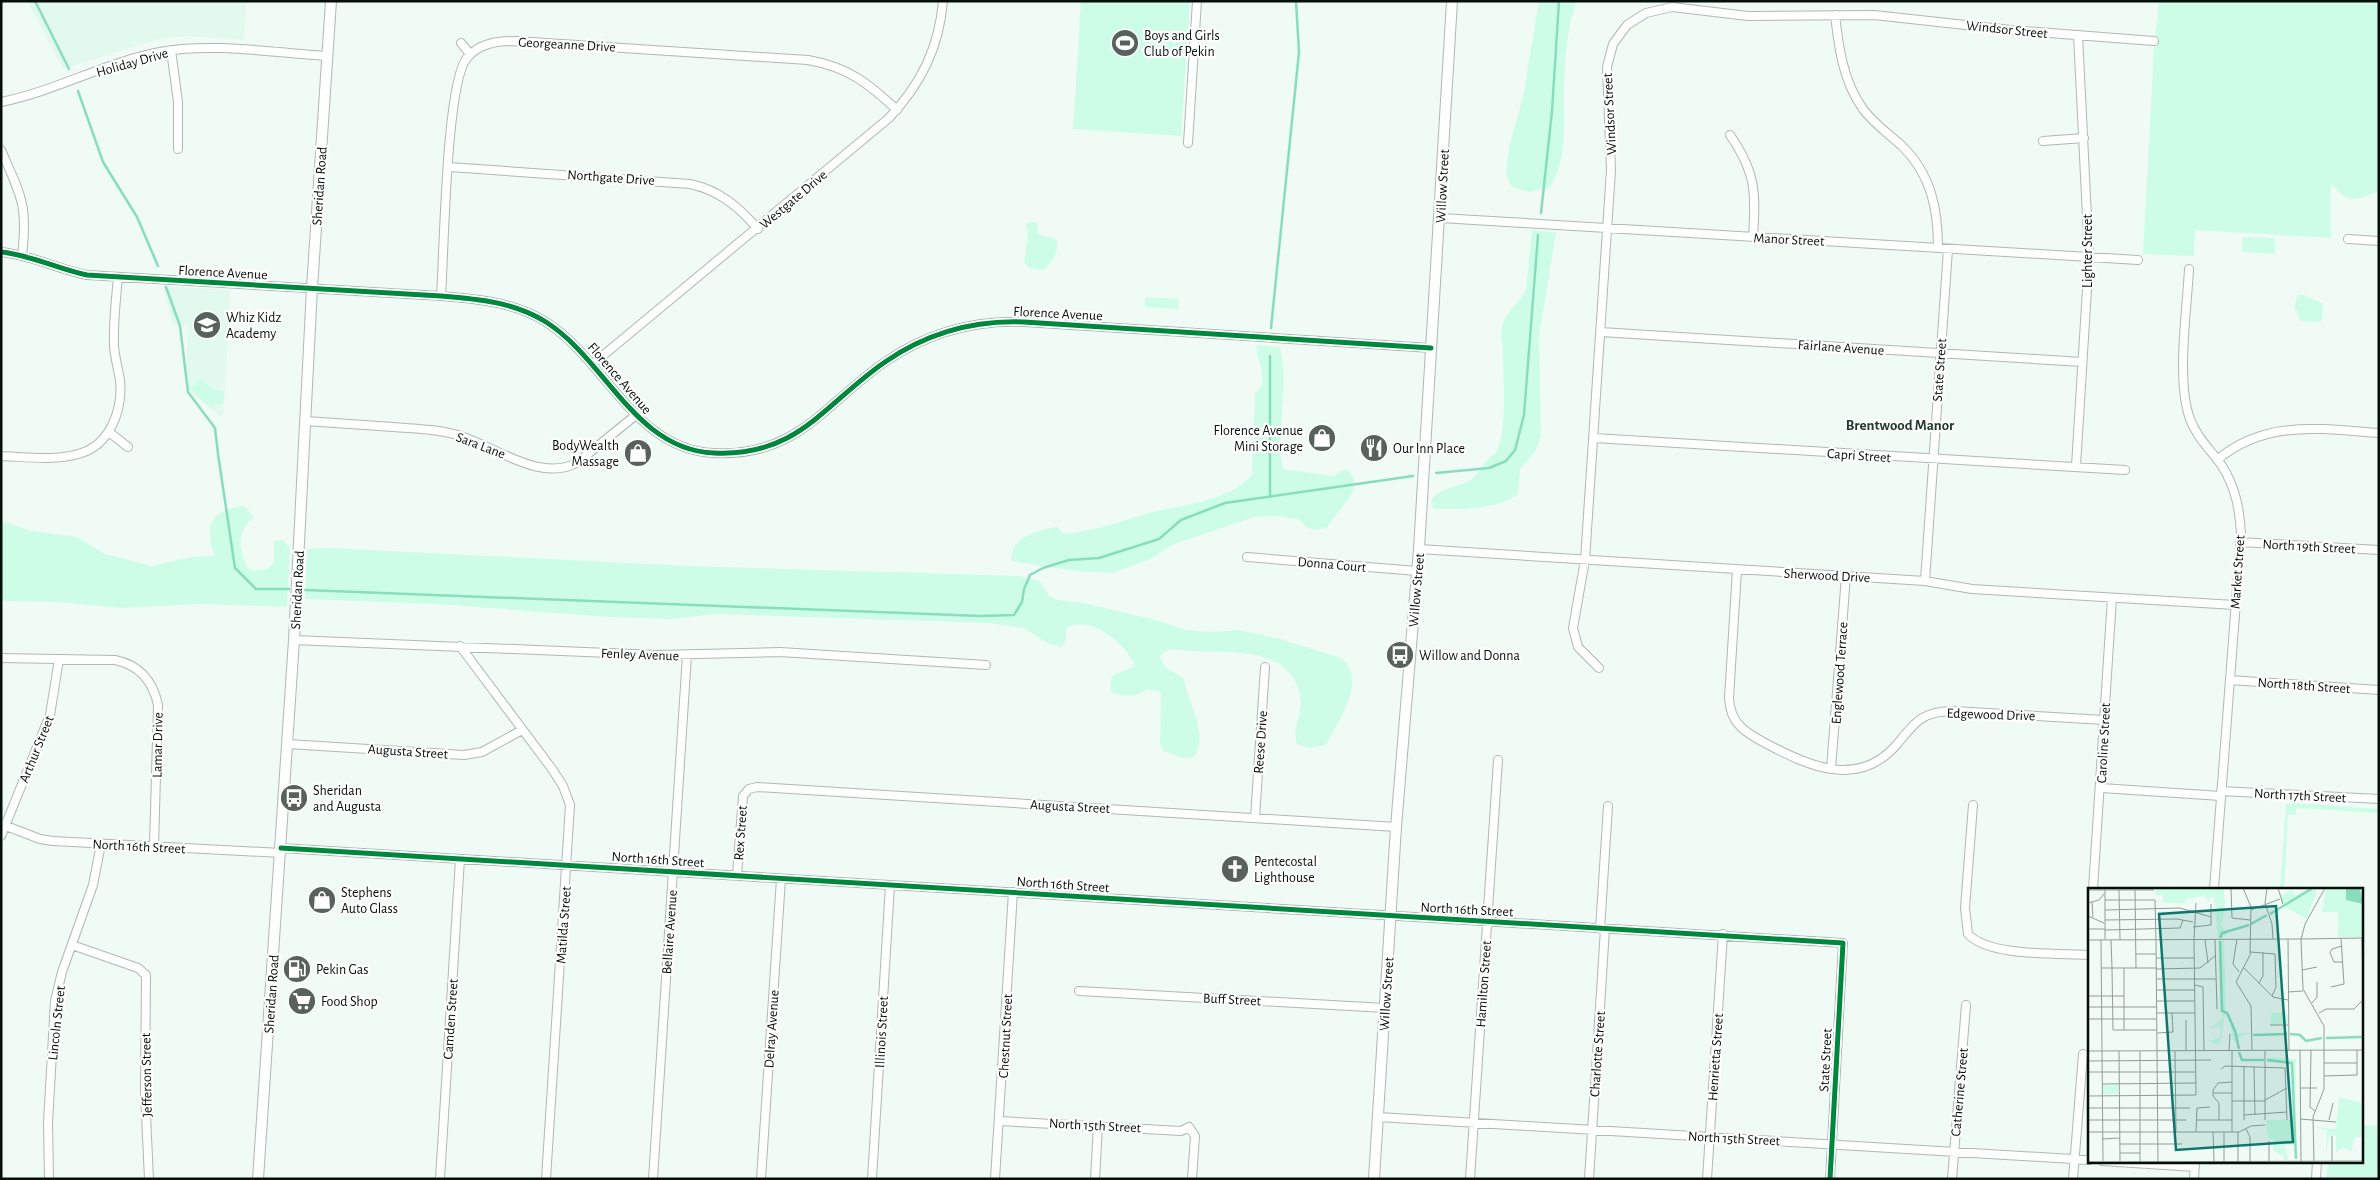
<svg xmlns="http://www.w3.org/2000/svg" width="2380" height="1180" font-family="'Alegreya Sans',sans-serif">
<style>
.built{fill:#e2faee}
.green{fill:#cdfde7}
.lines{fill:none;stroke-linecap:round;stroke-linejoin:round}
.stream{stroke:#88ddbc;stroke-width:2.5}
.street-casing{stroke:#afb8b4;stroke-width:10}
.secondary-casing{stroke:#afb8b4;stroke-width:12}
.street{stroke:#fdfefe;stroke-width:8}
.secondary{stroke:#fdfefe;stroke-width:10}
.cycleway-casing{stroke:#fff;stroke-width:8}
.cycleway{stroke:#00873e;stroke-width:5}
.labels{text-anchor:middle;stroke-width:4.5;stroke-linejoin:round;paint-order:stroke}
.street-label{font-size:14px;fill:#050f0a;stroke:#fff}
.poi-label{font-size:14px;fill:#050f0a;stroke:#fff;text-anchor:start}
.neighbourhood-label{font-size:15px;font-weight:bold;fill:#21392f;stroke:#fff}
.inset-river{fill:none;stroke:#88ddbc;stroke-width:2.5}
.inset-road{fill:none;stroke:#939d98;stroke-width:1}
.view{fill:#0f766e;fill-opacity:0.15;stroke:#0f766e;stroke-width:2.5}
.inset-edge{fill:none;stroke:#050f0a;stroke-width:2.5}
</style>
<rect width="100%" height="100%" fill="#f1fbf6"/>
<!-- built -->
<path class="built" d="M27,1H247L244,40L187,36L159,39L63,69Z
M163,286L231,290L223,419L189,390L186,368L188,326L173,325Z"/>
<!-- green -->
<path class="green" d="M1081,1H1190L1181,136L1073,129Z
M1539,1H1576C1566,33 1564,68 1564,101C1564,130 1566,162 1550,187L1529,192L1512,187L1506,175L1509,148L1523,97Z
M2159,1H2379V192C2354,199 2348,206 2331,183V238L2195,230L2194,256L2143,254L2154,47Z
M1037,222L1038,234L1056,239C1061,249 1051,263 1044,270L1029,268L1024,262L1028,236L1026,223Z
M1532,230L1556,232L1539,336L1541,436L1536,450L1520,469L1518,494C1495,510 1461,510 1433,509L1432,499C1442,486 1463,488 1474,477C1483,468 1485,459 1496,453C1508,423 1503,386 1503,354C1503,346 1500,335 1502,327C1505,311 1521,303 1526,289Z
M2242,237L2275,238V254L2242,252Z
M2297,295H2304L2323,304L2322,320L2319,322L2301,321L2298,317V311L2294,309Z
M1145,297L1179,299L1178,309L1145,307Z
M1256,345L1280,347C1290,387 1275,429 1283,469L1334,476L1345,469C1371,485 1337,508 1328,527L1316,530L1307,528L1300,520L1279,516L1254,517L1174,544L1150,559L1112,573L1076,571L1011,561C1010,537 1038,530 1057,527L1064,534C1091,531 1114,524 1139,516C1173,505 1228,504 1252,475L1255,394C1271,380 1257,363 1256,345Z
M200,378L212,389L224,392L223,404H214L212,409L190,389Z
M244,506L254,517C236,531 239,548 247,567L253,571L268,569L274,562V541L283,540L290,548L287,607L202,604L120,608L58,602L1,601V521L32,531L77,537L105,554L152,566L193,557L215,556C203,527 211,509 244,506Z
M329,548L689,566L1018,576L1040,581L1049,596L1058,600L1088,604L1159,621L1186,630L1210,632L1239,630L1280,639L1341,658C1369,680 1337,722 1326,745L1308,748L1297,744C1291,726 1304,714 1300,695C1288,638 1213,657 1173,649L1166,651L1160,656C1166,674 1172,669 1184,679C1188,705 1210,734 1194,757L1182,758L1163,751L1160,744L1161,692L1148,689C1135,697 1127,697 1112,693C1105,669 1122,676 1135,665C1125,643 1090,614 1066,628V640L1062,647L1049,644L1024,628L989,623L715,614L671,619L609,617L436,604L305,599L307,549Z
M2296,803L2379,809V813L2296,808V815H2288L2284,889H2280L2286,804Z
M2361,1125L2379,1126V1179H2326L2328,1161H2361Z"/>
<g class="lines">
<!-- stream -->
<path class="stream" d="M35,1L69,69
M78,91L103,162L137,217L158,266
M1541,213L1552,111L1559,1
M166,287L180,326L188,392L215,428L218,454L235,568L256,589H289
M1271,328L1299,52L1296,1
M1436,473L1489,468L1506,461L1515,450L1524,415L1538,235
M1270,497V356
M305,590L980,616L1014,615L1022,602L1024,589L1030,575L1043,568L1069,560L1099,558L1159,539L1181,520L1225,503L1413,476"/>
<defs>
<path id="street" d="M1835,15C1839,49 1843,81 1863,109C1874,124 1889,134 1902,146C1931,174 1938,209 1938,248
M461,43L470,54
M171,50L178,102V149
M1,102C56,91 106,62 160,52C211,42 275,53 327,56
M1730,135C1756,173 1756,192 1753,237
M2043,141L2084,138
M1188,143L1197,1
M1,150C21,196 28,204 22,256
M449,167L690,184C719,190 739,207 758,229
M1441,218L2138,260
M2348,239L2379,241
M1,252C31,255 58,269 87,275L441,296C478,299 514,302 546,322C606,360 635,450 714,453C798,457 824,404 885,362C927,333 973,320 1024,322L1431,348
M2189,269C2187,310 2176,381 2190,419C2197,438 2211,450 2222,466C2236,488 2240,511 2241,536L2214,889
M441,296C444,255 446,82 467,58C479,43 498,41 516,41L808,60C848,67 868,83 897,110
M1601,332L2082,362
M594,363L889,118C921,84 939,48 943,1
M306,421C335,423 364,425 393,427C416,429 439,429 461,436C497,448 542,483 578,462L636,415
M109,432L128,447
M1594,438L2125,470
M1,456C26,457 54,461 78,454C110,446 123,410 120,380C118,369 115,358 114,346C113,323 116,300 118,277
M2217,460C2266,419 2320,429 2379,433
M2076,466L2089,257L2078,35
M2240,542L2379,550
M1419,549L1925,581L1972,589L2235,605
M1247,557L1417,571
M1737,570L1729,698C1730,724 1746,733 1767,744C1810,767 1860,789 1898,743C1916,721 1923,711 1954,711L2104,720
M1925,581L1948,249
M294,640L656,655L780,652L986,665
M460,646L552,769L563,786L570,805L546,1179
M1,658L115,660C139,665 153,681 158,705L154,846
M1599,668L1578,647L1573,628L1585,560L1611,170L1607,67L1613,44L1627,25L1646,13L1672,7L1748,16L1874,15L2011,30L2154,41
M2230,680L2379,690
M288,744L464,755L482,752L522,730
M1831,769L1846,576
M2101,788L2221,796
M2221,791L2379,799
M1973,805L1965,908L1968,934C1989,957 2058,953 2089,955
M1255,818L1265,667
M1,824L40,839L53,841L281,853
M1,836L50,715L59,659
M281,848L1843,943L1830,1179
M737,875L743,796L749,789L757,787L1396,827
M2093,889L2112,598
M1600,929L1608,806
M72,945L138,968L146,975L145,1094L149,1179
M1079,991L1385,1008
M1378,1117L2089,1160
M1000,1121L1181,1131L1189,1127L1195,1136L1192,1179
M2102,1161L2195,1167
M49,1179L48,1123L55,1001L62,972L93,885L101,844
M440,1179L460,859
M653,1179L687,655
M761,1179L781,879
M872,1179L890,885
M995,1179L1013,892
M1095,1179L1098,1125
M1470,1179L1498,760
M1589,1179L1605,929
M1707,1179L1723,934
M1952,1179L1966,1005
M2073,1179L2083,1054
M2194,1179L2195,1161
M2316,1179L2317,1161"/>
<path id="secondary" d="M258,1179L294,640L312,288L331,1
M1374,1179L1396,827L1419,549L1452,1"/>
</defs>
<!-- street casing -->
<use href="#street" class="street-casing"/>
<!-- secondary casing -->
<use href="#secondary" class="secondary-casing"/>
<!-- street -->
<use href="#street" class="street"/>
<!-- secondary -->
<use href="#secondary" class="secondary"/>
<defs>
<path id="cycleway" d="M1,252C31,255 58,269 87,275L441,296C478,299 514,302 546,322C606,360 635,450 714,453C798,457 824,404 885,362C927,333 973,320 1024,322L1431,348
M281,848L1843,943L1830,1179"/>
</defs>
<!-- cycleway casing -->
<use href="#cycleway" class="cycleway-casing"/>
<!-- cycleway -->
<use href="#cycleway" class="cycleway"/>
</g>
<!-- icons -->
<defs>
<symbol id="stadium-disc" viewBox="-11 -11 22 22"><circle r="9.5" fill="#58625d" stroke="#fff"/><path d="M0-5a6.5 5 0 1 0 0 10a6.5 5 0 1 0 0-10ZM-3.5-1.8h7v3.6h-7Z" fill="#fff"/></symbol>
<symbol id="school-disc" viewBox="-11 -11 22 22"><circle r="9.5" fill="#58625d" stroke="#fff"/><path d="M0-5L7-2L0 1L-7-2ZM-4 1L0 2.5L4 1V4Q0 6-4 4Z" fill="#fff"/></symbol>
<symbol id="shop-disc" viewBox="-11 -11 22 22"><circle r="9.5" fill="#58625d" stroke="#fff"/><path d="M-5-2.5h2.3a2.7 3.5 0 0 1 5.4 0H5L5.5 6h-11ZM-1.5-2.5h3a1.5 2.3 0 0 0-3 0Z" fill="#fff"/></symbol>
<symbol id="restaurant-disc" viewBox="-11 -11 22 22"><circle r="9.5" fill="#58625d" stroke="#fff"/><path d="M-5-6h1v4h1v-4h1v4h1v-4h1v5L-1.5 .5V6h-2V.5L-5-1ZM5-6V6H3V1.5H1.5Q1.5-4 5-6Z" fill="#fff"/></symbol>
<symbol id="bus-disc" viewBox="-11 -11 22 22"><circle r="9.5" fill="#58625d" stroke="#fff"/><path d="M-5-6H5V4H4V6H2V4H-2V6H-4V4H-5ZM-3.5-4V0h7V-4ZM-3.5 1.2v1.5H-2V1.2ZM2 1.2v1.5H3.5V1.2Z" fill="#fff"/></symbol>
<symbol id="church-disc" viewBox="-11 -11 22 22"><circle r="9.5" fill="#58625d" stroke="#fff"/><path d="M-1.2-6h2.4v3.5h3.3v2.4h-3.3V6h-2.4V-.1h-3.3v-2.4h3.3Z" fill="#fff"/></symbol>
<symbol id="fuel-disc" viewBox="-11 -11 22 22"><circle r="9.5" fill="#58625d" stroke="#fff"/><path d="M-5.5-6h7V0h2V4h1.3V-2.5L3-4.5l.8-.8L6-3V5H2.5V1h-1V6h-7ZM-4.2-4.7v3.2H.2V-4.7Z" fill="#fff"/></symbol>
<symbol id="supermarket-disc" viewBox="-11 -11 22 22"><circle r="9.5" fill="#58625d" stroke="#fff"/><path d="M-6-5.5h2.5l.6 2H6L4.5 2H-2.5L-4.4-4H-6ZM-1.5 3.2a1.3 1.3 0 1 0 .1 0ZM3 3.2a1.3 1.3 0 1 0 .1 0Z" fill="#fff"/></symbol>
</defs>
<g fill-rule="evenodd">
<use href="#stadium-disc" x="1109" y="27" width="32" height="32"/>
<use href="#school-disc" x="191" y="309" width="32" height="32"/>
<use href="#shop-disc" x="1306" y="422" width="32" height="32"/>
<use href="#restaurant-disc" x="1358" y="432" width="32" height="32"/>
<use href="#shop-disc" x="622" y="437" width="32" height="32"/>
<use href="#bus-disc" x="1384" y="639" width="32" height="32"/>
<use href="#bus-disc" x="278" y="782" width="32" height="32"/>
<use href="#church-disc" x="1219" y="853" width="32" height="32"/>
<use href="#shop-disc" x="306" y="884" width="32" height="32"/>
<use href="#fuel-disc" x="281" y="953" width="32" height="32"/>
<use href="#supermarket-disc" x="286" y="985" width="32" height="32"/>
</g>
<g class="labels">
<!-- street labels -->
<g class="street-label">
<text transform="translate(2007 29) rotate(6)" y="5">Windsor Street</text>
<text transform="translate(567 44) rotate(3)" y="5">Georgeanne Drive</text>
<text transform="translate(132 62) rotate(-16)" y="5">Holiday Drive</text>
<text transform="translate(1609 114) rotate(-93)" y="5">Windsor Street</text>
<text transform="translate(611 177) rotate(4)" y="5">Northgate Drive</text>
<text transform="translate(319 186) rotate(-86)" y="5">Sheridan Road</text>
<text transform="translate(1442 186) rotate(-87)" y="5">Willow Street</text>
<text transform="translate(793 199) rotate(-40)" y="5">Westgate Drive</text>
<text transform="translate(1789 239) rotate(3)" y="5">Manor Street</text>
<text transform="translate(2087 251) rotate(-90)" y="5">Lighter Street</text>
<text transform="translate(223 272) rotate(3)" y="5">Florence Avenue</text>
<text transform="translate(1058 313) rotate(3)" y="5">Florence Avenue</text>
<text transform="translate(1841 347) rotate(4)" y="5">Fairlane Avenue</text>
<text transform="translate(1939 370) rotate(-86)" y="5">State Street</text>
<text transform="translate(620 378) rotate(49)" y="5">Florence Avenue</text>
<text transform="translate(481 445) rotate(21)" y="5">Sara Lane</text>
<text transform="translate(1859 455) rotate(4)" y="5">Capri Street</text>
<text transform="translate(2309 546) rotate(3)" y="5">North 19th Street</text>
<text transform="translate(1332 564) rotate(5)" y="5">Donna Court</text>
<text transform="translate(2237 572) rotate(-86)" y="5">Market Street</text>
<text transform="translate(1827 575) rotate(3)" y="5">Sherwood Drive</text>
<text transform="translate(297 590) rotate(-87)" y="5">Sheridan Road</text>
<text transform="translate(1416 590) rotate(-85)" y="5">Willow Street</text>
<text transform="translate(640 654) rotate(2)" y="5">Fenley Avenue</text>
<text transform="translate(1839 673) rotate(-86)" y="5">Englewood Terrace</text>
<text transform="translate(2304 685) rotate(4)" y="5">North 18th Street</text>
<text transform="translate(1991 714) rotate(2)" y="5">Edgewood Drive</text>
<text transform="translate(1260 742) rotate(-86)" y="5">Reese Drive</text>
<text transform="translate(2103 743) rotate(-87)" y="5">Caroline Street</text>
<text transform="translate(157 745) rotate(-89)" y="5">Lamar Drive</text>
<text transform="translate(36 749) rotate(-68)" y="5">Arthur Street</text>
<text transform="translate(408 751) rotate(4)" y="5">Augusta Street</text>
<text transform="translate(2300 795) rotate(3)" y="5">North 17th Street</text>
<text transform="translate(1070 806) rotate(3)" y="5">Augusta Street</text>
<text transform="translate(740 833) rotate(-86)" y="5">Rex Street</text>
<text transform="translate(139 846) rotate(3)" y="5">North 16th Street</text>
<text transform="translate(658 859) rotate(4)" y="5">North 16th Street</text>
<text transform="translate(1063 884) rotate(4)" y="5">North 16th Street</text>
<text transform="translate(1467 909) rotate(3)" y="5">North 16th Street</text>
<text transform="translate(563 925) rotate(-86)" y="5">Matilda Street</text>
<text transform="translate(669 932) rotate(-86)" y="5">Bellaire Avenue</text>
<text transform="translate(1483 984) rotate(-86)" y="5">Hamilton Street</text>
<text transform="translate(271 994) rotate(-86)" y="5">Sheridan Road</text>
<text transform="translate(1386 994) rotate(-86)" y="5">Willow Street</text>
<text transform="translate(1232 999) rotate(3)" y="5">Buff Street</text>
<text transform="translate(450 1019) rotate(-86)" y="5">Camden Street</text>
<text transform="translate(56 1023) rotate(-84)" y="5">Lincoln Street</text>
<text transform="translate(771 1029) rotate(-86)" y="5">Delray Avenue</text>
<text transform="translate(881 1032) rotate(-87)" y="5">Illinois Street</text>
<text transform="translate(1005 1036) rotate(-87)" y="5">Chestnut Street</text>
<text transform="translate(1597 1054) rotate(-86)" y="5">Charlotte Street</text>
<text transform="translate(1715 1057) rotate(-86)" y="5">Henrietta Street</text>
<text transform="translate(1825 1060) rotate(-87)" y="5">State Street</text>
<text transform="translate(146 1075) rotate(-91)" y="5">Jefferson Street</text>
<text transform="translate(1959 1092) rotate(-85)" y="5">Catherine Street</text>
<text transform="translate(1095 1125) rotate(3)" y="5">North 15th Street</text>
<text transform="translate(1734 1138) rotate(3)" y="5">North 15th Street</text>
</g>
<!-- poi labels -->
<g class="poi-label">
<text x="1144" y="40">Boys and Girls<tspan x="1144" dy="16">Club of Pekin</tspan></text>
<text x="226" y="322">Whiz Kidz<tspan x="226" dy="16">Academy</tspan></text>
<text x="1303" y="435" text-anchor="end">Florence Avenue<tspan x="1303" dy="16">Mini Storage</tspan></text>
<text x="619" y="450" text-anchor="end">BodyWealth<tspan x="619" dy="16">Massage</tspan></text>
<text x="1393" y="453">Our Inn Place</text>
<text x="1419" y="660">Willow and Donna</text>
<text x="313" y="795">Sheridan<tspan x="313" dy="16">and Augusta</tspan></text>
<text x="1254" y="866">Pentecostal<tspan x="1254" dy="16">Lighthouse</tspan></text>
<text x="341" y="897">Stephens<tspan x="341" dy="16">Auto Glass</tspan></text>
<text x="316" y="974">Pekin Gas</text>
<text x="321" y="1006">Food Shop</text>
</g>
<!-- neighbourhood labels -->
<g class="neighbourhood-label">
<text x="1900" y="430">Brentwood Manor</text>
</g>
</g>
<!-- overview -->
<g transform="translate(2088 888)">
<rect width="275" height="275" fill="#f1fbf6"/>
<path d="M67,0H136L137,21L133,37L140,46L130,51L126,9H121V15L116,7L97,12V15H75V6L68,8ZM221,0H228V7L218,31L194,17L192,9L203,1L208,8ZM238,0H275V49H250V24H234ZM131,53H136L138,123L132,156L128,157L123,153L132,149V138L121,141L134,131ZM140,122L149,145H163L151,149L150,156L145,152ZM183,125H199L200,136H183ZM180,169L208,171L207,271L206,257H197L200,272H196V268L185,263V251H181L179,245L178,232H203L204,210L203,180L199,175L181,174ZM275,195V249H267L263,264L255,259L248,265V248L244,247L241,249L238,268L239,242L227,239L248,241L251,209L273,215ZM15,197H30V206H15Z" fill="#cdfde7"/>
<path d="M258,0L272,1L275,16L258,12Z" fill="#88ddbc"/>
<path class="inset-river" d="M182,26L225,0M163,36L179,27M132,50L134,45L161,37M132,53L134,123L139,125L147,143L151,161M202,146L212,147L218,153L234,150M165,147L199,146M238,150L274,149M151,164L154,172H176M179,172L204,175L208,271"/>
<path class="inset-road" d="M143,0L144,30L162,32M155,0L163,19L162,67L148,94L163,118L164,162M179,0L177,15L184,36L185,51M190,0L195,16M0,2H66M17,2V51M31,2L32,52M47,2L48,80M17,12H67L68,52M4,14L5,29M0,15L11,12L16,6M17,22L92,20L123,29M163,22L192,11M0,28L16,35M17,32L89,31L105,34M105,39L123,37V16M0,41H17M17,42L92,40L95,32M274,50L275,99M149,51L145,76L151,84M200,51L201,162M215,51L275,50M0,52L215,51M13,52L15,273M23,52L24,80M68,52L70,275M106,52L108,15M117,52L120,75M127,52L129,121M254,58L244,61L242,65L246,74H255M162,64L187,66L188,99L184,108M48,66H68M68,70H106M13,80H68M24,80L25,142H69M36,80V142M156,80L185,109L200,112M68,81L112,80L127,68M214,82L229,79M68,91H128M171,95L175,88V64M107,97L115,99L116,162M243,99L256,96L253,51M68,102H107M200,104L215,103M0,108H36M68,113H107M224,115L229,109V94M0,119H68M69,125H107M231,125L238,121H266L275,112M0,131H68M98,132V162M182,137H200M69,145L85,144L84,125M212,162L213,273M223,162L222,219L227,223M0,163L275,162M31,163L32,273M52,163V274M87,163L88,244M141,163L142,146M144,163V244M177,163V232M0,173L123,172M236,175H269M156,179V232M166,179L167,227M133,181L137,178L197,180L199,232M0,184H107M236,188L269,187V162M14,196L108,195M212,200H229M125,205H144M0,208L108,207L106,52M177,212L199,200M144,213H177M0,220H102M156,227L199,224M212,231L248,234M0,232H98M108,232H144M131,232V215L125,208V202L130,195L144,194M241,232L245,215M158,241L162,249V274M0,244H151L163,238L177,237M108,244L109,220L122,219M125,244L126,273M136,244V274M150,244V274M244,248V273M14,251L32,250M181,253V273M32,256H94M32,265H52M0,274L275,273M226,275L225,229L236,201V138L215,101L213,52L217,36L237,0"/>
<path class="view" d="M188,18L205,254L88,262L71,26Z"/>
<rect width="275" height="275" class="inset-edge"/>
</g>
<!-- border -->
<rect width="2380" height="1180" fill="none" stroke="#050f0a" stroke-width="5"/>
</svg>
